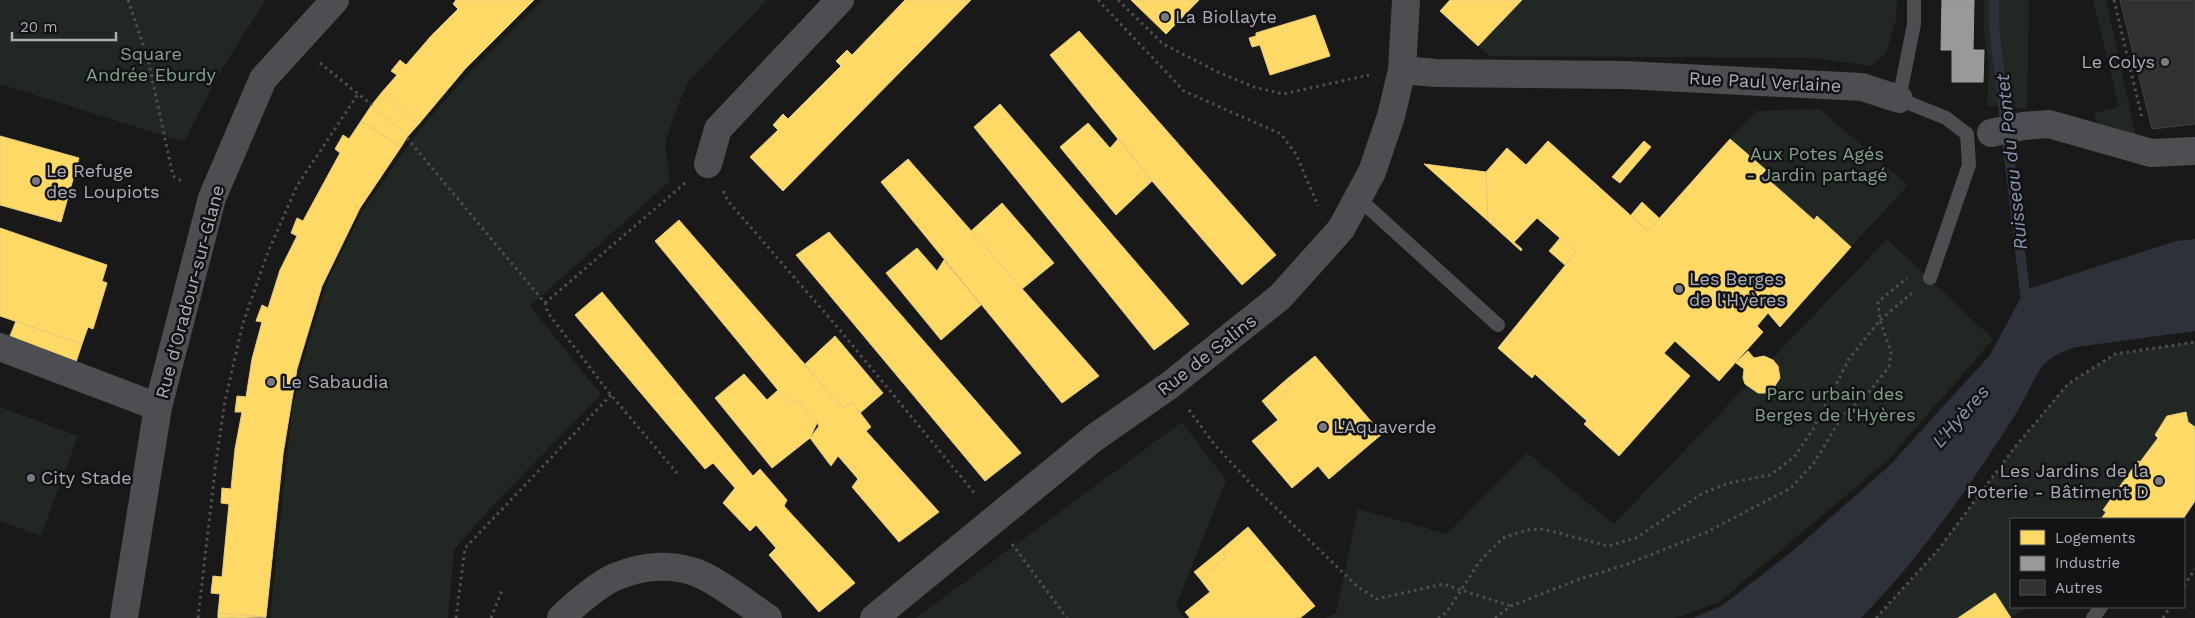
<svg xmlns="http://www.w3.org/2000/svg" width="2195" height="618" font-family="'Work Sans',sans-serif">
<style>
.green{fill:#212823}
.water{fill:#2d323a}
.homes{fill:#ffd966;stroke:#e6cc7f}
.industry{fill:#999;stroke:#9e9fa3}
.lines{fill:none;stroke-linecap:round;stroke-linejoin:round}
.stream{stroke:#2d323a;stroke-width:10}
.building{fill:#313132;stroke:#424245}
.path{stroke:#4f5053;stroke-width:3;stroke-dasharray:2.5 4;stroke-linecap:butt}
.lane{stroke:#4d4e52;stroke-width:14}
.street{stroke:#4d4e52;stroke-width:28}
.poi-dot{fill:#787a81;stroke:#131315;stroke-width:2}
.labels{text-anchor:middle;stroke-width:5;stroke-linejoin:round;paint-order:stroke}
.poi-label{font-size:18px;fill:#abaeb9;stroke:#131315;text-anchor:start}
.park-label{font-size:18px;fill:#84a28a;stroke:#131315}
.street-label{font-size:18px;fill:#abaeb9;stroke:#131315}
.water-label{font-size:19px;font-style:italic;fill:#8697b1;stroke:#131315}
</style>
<rect width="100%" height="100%" fill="#191919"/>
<!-- green -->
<path class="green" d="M0,0H266L221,70L184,142L0,84Z
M542,0H767L689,81L680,100L665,143L670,181L530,306L601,395L491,507L454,550L448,618H270L292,410L303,361L327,282L363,210L419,130L469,73Z
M1521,0H1897L1896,19L1886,53L1872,66L1812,58L1490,56L1478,46Z
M1984,0H2029L2027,109L1987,106L1989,63L1984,33Z
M2093,0H2106L2137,142L2101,131L2094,113L2119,107Z
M1819,109L1908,185L1851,247L1818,216L1814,220L1762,174L1765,170L1730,139L1756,111Z
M1887,239L1993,339L1888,460L1719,602L1675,618H1326L1336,613L1358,509L1447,534L1527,453L1614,524Z
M2195,342V427L2158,438L2140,462L2138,461L2103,510L2106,512L2101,519H2011V607H2031L2010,617L1995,594L1958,618H1876L1938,550L2015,447L2068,384L2115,354Z
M0,407L78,436L41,536L0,521Z
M1182,422L1226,480L1176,606L1185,618H916Z"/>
<!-- water -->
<path class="water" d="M2195,239V331L2076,347C2063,351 2049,357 2041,368C2031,383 2025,400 2015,415C1970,486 1920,558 1861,618H1693L1723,605L1795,549L1889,466L1990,355L2025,290L2176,241Z"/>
<!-- homes -->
<path class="homes" d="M456,0H534L465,69L418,125L382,92L397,75L391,71L400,60L406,65L431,36L458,9L453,4Z
M905,0H971L783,191L750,157L778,130L773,125L783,114L788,119L841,66L836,61L847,50L852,55Z
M1131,0H1199L1166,34Z
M1450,0H1522L1478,46L1440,11Z
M1315,15L1330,56L1270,75L1260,45L1252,47L1249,38L1256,36V33Z
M1079,31L1276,255L1242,285L1152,181L1050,55Z
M382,92L418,125L408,136L371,106Z
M1000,104L1189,324L1154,350L974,127Z
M371,106L408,136L401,147L361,121Z
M361,121L401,147L360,208L322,286L297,369L283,454L266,617L218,613L220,594L211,593L213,576L222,577L229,504L221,503L222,488L231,489L235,449L242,412H235L237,396L246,397L252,359L262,322L256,321L262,305L268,308L280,270L297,236L291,233L297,218L303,221L340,153L335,149L343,135L349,139Z
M1088,123L1110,148L1119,138L1152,181L1116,215L1060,147Z
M0,136L79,158L61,222L0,205Z
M1730,139L1766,170L1762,174L1814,220L1817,216L1851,247L1780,327L1768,313L1757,326L1763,332L1719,381L1675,341L1664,353L1690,376L1619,456L1584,424L1587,421L1535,374L1532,378L1498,348L1576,252L1537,218L1514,242L1522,249L1521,251L1488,221L1486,172L1507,148L1526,165L1548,141L1648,231Z
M1644,141L1651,147L1620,183L1612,177Z
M908,159L1099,376L1062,403L881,182Z
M1424,164L1486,172L1488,221Z
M1642,202L1660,219L1648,231L1631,215Z
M1002,203L1054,263L1022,289L971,231Z
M679,220L843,408L852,402L871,427L866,431L939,512L899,542L852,487L858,479L838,456L831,466L810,438L819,426L817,423L797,399L791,406L655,241Z
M0,228L107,265L102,281L107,283L93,329L88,327L82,344L0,316Z
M829,232L1021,453L985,481L796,255Z
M1560,238L1576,252L1565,265L1549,251Z
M917,248L937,271L944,260L981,305L941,340L886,273Z
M602,292L753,476L760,469L787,500L784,506L855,583L819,612L769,555L776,548L756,525L750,531L723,503L735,488L713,463L705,469L575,315Z
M16,321L82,344L74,368L8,341Z
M835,336L883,393L860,413L852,402L843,408L804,365Z
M1748,351L1754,358L1764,356L1773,360L1778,366L1780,378L1773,389L1767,393H1758L1745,384L1743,378L1744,369L1736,363Z
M1315,356L1382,434L1329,479L1318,466L1292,488L1252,441L1278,420L1267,407L1293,385L1287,379Z
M744,374L767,400L778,390L791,406L797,399L817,423L810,438L772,468L715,398Z
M1287,379L1293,385L1267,407L1262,401Z
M2186,412L2188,422L2195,427V501L2183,519H2101L2106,512L2103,510L2138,461L2140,462L2158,438L2155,435L2167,416Z
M1248,527L1315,606L1300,618H1190L1185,612L1210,592L1200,579L1226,557L1221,550Z
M1221,550L1226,557L1200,579L1194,572Z
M1995,593L2011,618H1958Z
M218,613L266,617L218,618Z"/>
<!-- industry -->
<path class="industry" d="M1942,0H1974L1973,50H1984L1983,82H1952V50H1941Z"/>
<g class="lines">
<!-- stream -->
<path class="stream" d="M1994,0V26L2026,302"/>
</g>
<!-- building -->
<path class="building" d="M2120,0H2195V124L2152,129Z"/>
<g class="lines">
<!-- path -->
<path class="path" d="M128,0L148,59L173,176L183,182
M1098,0L1184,91L1281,134L1296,154L1318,206
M1118,0L1163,44L1218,72L1254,87L1283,94L1369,75
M2114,0L2142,118
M320,63L372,105
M407,138L545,303L548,313L611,395L677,473
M723,191L728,201L839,329L976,495
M545,303L685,183
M1189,410L1214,444L1252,485L1358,587L1377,599L1443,584L1511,606
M1012,544L1067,618
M2184,586L2195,569
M198,618L216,462L225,401L243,323L268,252L297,186L358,94
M456,618L465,548L611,395
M491,618L502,590
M1438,618L1446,613L1480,561L1503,538L1527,530L1543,529L1608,546L1636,538L1703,493L1729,483L1770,475L1794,457L1812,431L1849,359L1880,320L1912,293
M1495,618L1511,606L1580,579L1628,564L1707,532L1791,488L1814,463L1841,418L1869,392L1889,367L1891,352L1880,320L1878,302L1907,278
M1876,618L1938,550L2015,447L2068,384L2115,354L2195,342
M2163,618L2170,607"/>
<!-- lane -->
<path class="lane" d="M1914,0V24L1899,99L1946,118L1967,134L1969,165L1930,278
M1358,198L1498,325
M2093,618L2101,607"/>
<!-- street -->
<path class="street" d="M1402,70L1436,73L1624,75L1862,87L1899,99
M1991,133L2023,126L2049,124L2151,153L2195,151
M708,164L718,129L840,0
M0,347L158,407
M124,618L158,407L212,198L263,79L335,0
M561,618C573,606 600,583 615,577C643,565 677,562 704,576C726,587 747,604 768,618
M874,618L1094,438L1170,385L1280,297L1341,229L1372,172L1391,116L1402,70L1406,0"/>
</g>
<!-- markers -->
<g class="poi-dot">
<circle cx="1165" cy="17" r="5"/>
<circle cx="2165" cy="62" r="5"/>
<circle cx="36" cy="181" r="5"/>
<circle cx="1679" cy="289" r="5"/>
<circle cx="271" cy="382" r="5"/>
<circle cx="1323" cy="427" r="5"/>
<circle cx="31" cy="478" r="5"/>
<circle cx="2159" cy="481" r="5"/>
</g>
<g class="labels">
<!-- poi labels -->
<g class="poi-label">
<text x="1175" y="23">La Biollayte</text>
<text x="2155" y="68" text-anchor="end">Le Colys</text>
<text x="46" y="177">Le Refuge<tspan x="46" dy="21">des Loupiots</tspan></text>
<text x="1689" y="285">Les Berges<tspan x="1689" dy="21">de l'Hyères</tspan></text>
<text x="281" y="388">Le Sabaudia</text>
<text x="1333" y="433">L'Aquaverde</text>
<text x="2149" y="477" text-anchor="end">Les Jardins de la<tspan x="2149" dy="21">Poterie - Bâtiment D</tspan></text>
<text x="41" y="484">City Stade</text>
</g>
<!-- park labels -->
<g class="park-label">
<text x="151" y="60">Square<tspan x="151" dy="21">Andrée Eburdy</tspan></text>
<text x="1817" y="160">Aux Potes Agés<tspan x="1817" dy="21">- Jardin partagé</tspan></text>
<text x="1835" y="400">Parc urbain des<tspan x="1835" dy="21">Berges de l'Hyères</tspan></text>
</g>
<!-- street labels -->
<g class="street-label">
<text transform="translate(1765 82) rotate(3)" y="6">Rue Paul Verlaine</text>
<text transform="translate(190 292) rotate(-75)" y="6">Rue d'Oradour-sur-Glane</text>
<text transform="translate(1207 355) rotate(-38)" y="6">Rue de Salins</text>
</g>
<!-- water labels -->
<g class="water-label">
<text transform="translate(2011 162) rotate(-96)" y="7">Ruisseau du Pontet</text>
<text transform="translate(1960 416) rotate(-49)" y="7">L'Hyères</text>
</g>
</g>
<!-- legend -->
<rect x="2010" y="518" width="175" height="90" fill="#131315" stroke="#505157"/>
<rect x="2020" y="530" width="25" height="15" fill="#ffd966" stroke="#505157"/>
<text x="2055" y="543" font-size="15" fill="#abaeb9">Logements</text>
<rect x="2020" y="556" width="25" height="15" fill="#999999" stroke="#505157"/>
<text x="2055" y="568" font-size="15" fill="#abaeb9">Industrie</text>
<rect x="2020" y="580" width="25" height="15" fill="#313132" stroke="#505157"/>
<text x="2055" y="593" font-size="15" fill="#abaeb9">Autres</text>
<!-- scale -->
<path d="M12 32v8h104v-8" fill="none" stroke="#abaeb9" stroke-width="2.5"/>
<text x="20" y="32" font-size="15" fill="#abaeb9" stroke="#131315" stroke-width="4" paint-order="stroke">20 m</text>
</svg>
